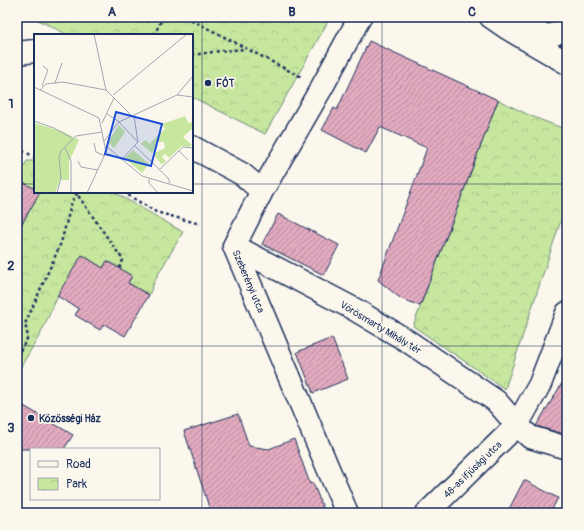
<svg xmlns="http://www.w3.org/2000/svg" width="584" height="530" font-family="Pangolin,sans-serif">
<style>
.park{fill:url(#park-crowns);stroke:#718b7e}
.building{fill:url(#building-hatch);stroke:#1b2f5e}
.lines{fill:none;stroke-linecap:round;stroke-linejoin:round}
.minor-casing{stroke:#1b2f5e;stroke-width:25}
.major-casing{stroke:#1b2f5e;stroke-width:25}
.path{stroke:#1b2f5e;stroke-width:2.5;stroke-dasharray:3 3;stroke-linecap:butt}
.minor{stroke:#fbf7ec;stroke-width:22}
.major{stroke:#fbf7ec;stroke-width:22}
.grid{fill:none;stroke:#1b2f5e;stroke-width:1;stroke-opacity:0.55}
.poi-dot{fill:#1b2f5e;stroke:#fbf7ec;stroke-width:1.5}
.labels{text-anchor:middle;stroke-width:3.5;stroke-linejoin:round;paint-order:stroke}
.poi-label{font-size:10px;font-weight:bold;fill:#1b2f5e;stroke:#fbf7ec;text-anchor:start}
.street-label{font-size:10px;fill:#1b2f5e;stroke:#fbf7ec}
.inset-road{fill:none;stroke:#a1a7b3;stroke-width:1}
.view{fill:#1d4ed8;fill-opacity:0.15;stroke:#1d4ed8;stroke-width:2}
.inset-edge{fill:none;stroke:#1b2f5e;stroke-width:2}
.neatline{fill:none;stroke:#1b2f5e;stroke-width:1.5}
.grid-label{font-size:13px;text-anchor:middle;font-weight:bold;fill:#1b2f5e}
</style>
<defs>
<pattern id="park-crowns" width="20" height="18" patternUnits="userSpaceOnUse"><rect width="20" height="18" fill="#c7e79f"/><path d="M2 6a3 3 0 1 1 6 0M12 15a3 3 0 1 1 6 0" fill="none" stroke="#aac68b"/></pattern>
<pattern id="building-hatch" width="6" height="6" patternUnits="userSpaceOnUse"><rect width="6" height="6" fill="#e2aabe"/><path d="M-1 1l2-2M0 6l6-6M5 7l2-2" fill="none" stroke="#b68b9e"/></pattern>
</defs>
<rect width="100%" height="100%" fill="#fbf7ec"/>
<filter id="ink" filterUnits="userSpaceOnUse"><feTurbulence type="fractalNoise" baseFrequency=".025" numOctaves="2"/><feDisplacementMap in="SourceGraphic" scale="8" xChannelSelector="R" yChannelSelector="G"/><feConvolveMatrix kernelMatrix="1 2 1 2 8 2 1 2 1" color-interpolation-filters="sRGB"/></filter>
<g filter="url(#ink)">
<!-- park -->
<path class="park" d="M32,17H327L328,21L326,25L265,134L192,97V35H68Z
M498,100L531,116L567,130V201L566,205L505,389L413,326Z
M27,161H35V189L17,179Z
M40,192H114L183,232L156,278L149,295L128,283L132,276L107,261L103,268L82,255L58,296L41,333L17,373V232L40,193Z"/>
<!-- building -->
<path class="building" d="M369,41L498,100L420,306L400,298L378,280L427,148L380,127L366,153L322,130L334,108L337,110Z
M17,179L35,189V192H40L17,232Z
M278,214L339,245L324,275L262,244Z
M82,255L103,268L107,261L132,276L128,283L149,295L125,336L104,324L100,330L75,315L79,309L57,296Z
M332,338L348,379L313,393L297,352Z
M567,375V435L536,426Z
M17,402L73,435L64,449H17Z
M238,414L249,446L269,449L294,439L310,484L313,483L325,513H211L184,431Z
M524,480L558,498L550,513H507Z"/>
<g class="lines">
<defs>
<path id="minor" d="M17,53L35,51
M192,147L242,174L262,191
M234,246L354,309L406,340L496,401L517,425L530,437L567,448
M234,246L347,513
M234,246L262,191L322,87L360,17
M427,513L517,425L540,384L567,313"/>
<path id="major" d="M491,17L507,28L567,63
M522,30L550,36L566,29L567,27"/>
</defs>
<!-- minor casing -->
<use href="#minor" class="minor-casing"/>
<!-- major casing -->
<use href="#major" class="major-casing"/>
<!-- path -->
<path class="path" d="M186,17L301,77
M154,35L163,17
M192,55L220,51L247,49
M17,148L35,157
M74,192L77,194L123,260L119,269
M123,192L156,212L200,224
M17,356L28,337L25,324L61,243L72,201L78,192"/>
<!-- minor -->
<use href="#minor" class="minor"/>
<!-- major -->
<use href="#major" class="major"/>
</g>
</g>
<!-- grid -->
<path class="grid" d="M202,17V513M382,17V513M17,184H35M192,184H567M17,346H567"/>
<!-- markers -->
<g class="poi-dot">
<circle cx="208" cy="83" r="4"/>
<circle cx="31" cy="418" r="4"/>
</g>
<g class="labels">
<!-- poi labels -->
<g class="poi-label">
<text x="216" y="87">FÓT</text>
<text x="39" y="422">Közösségi Ház</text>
</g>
<!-- street labels -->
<g class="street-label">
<text transform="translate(249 281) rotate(67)" y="4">Szeberényi utca</text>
<text transform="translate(381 327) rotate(31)" y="4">Vörösmarty Mihály tér</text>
<text transform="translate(472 469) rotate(-44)" y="4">48-as ifjúsági utca</text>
</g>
</g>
<!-- overview -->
<g transform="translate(34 34)">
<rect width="159" height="159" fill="#fbf7ec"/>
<path d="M0,89L30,98L45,106L35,128V146H26L21,159H0Z" fill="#c7e79f"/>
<path d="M151,82L154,89L159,88V94L149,103L158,111L155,113L148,112L135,124L131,120L128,123L132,127L128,131L119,120L131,114L130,108H124L118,119L107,110L111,106L116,110L118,107L131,95L128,90ZM85,91L91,98L80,114L74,108ZM99,116L115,130L108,139L91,124Z" fill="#c7e79f"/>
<path class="inset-road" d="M60,0L72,56M21,49L28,29M8,52L14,36L9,32M0,53L65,84L72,118L53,159M6,56L12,50L29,48L72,56L97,81M79,61L153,0M143,61L159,63M73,80L84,87L104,108M100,82L104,108M0,87L20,94L38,104M68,89L80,64M70,107L85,88L143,61L159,42M60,109L62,118L71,122M100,111L134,144L136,149M72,112L108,142L159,157M31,114L37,127V159M145,117L154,126M87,126L104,108M44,127L47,133L64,136M125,136L149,113L159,114M115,145V149L124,159M23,159L27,144L25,123L27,117L42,102L68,98"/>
<path class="view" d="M82,78L128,90L117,132L71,120Z"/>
<rect width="159" height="159" class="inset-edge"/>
</g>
<!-- margin -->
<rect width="584" height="530" fill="none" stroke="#fbf7ec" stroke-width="44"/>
<!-- legend -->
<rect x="30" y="448" width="130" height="52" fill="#fbf7ec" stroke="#a1a7b3"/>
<rect x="38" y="461" width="20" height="6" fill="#fbf7ec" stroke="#a1a7b3"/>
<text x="66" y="468" font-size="12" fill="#1b2f5e">Road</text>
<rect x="38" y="478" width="20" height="12" fill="url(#park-crowns)" stroke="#a1a7b3"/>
<text x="66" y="488" font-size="12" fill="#1b2f5e">Park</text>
<rect x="22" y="22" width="540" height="486" class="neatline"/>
<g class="grid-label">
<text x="112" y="16">A</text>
<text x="292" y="16">B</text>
<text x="472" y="16">C</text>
<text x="11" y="108">1</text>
<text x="11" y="270">2</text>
<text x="11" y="432">3</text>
</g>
</svg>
